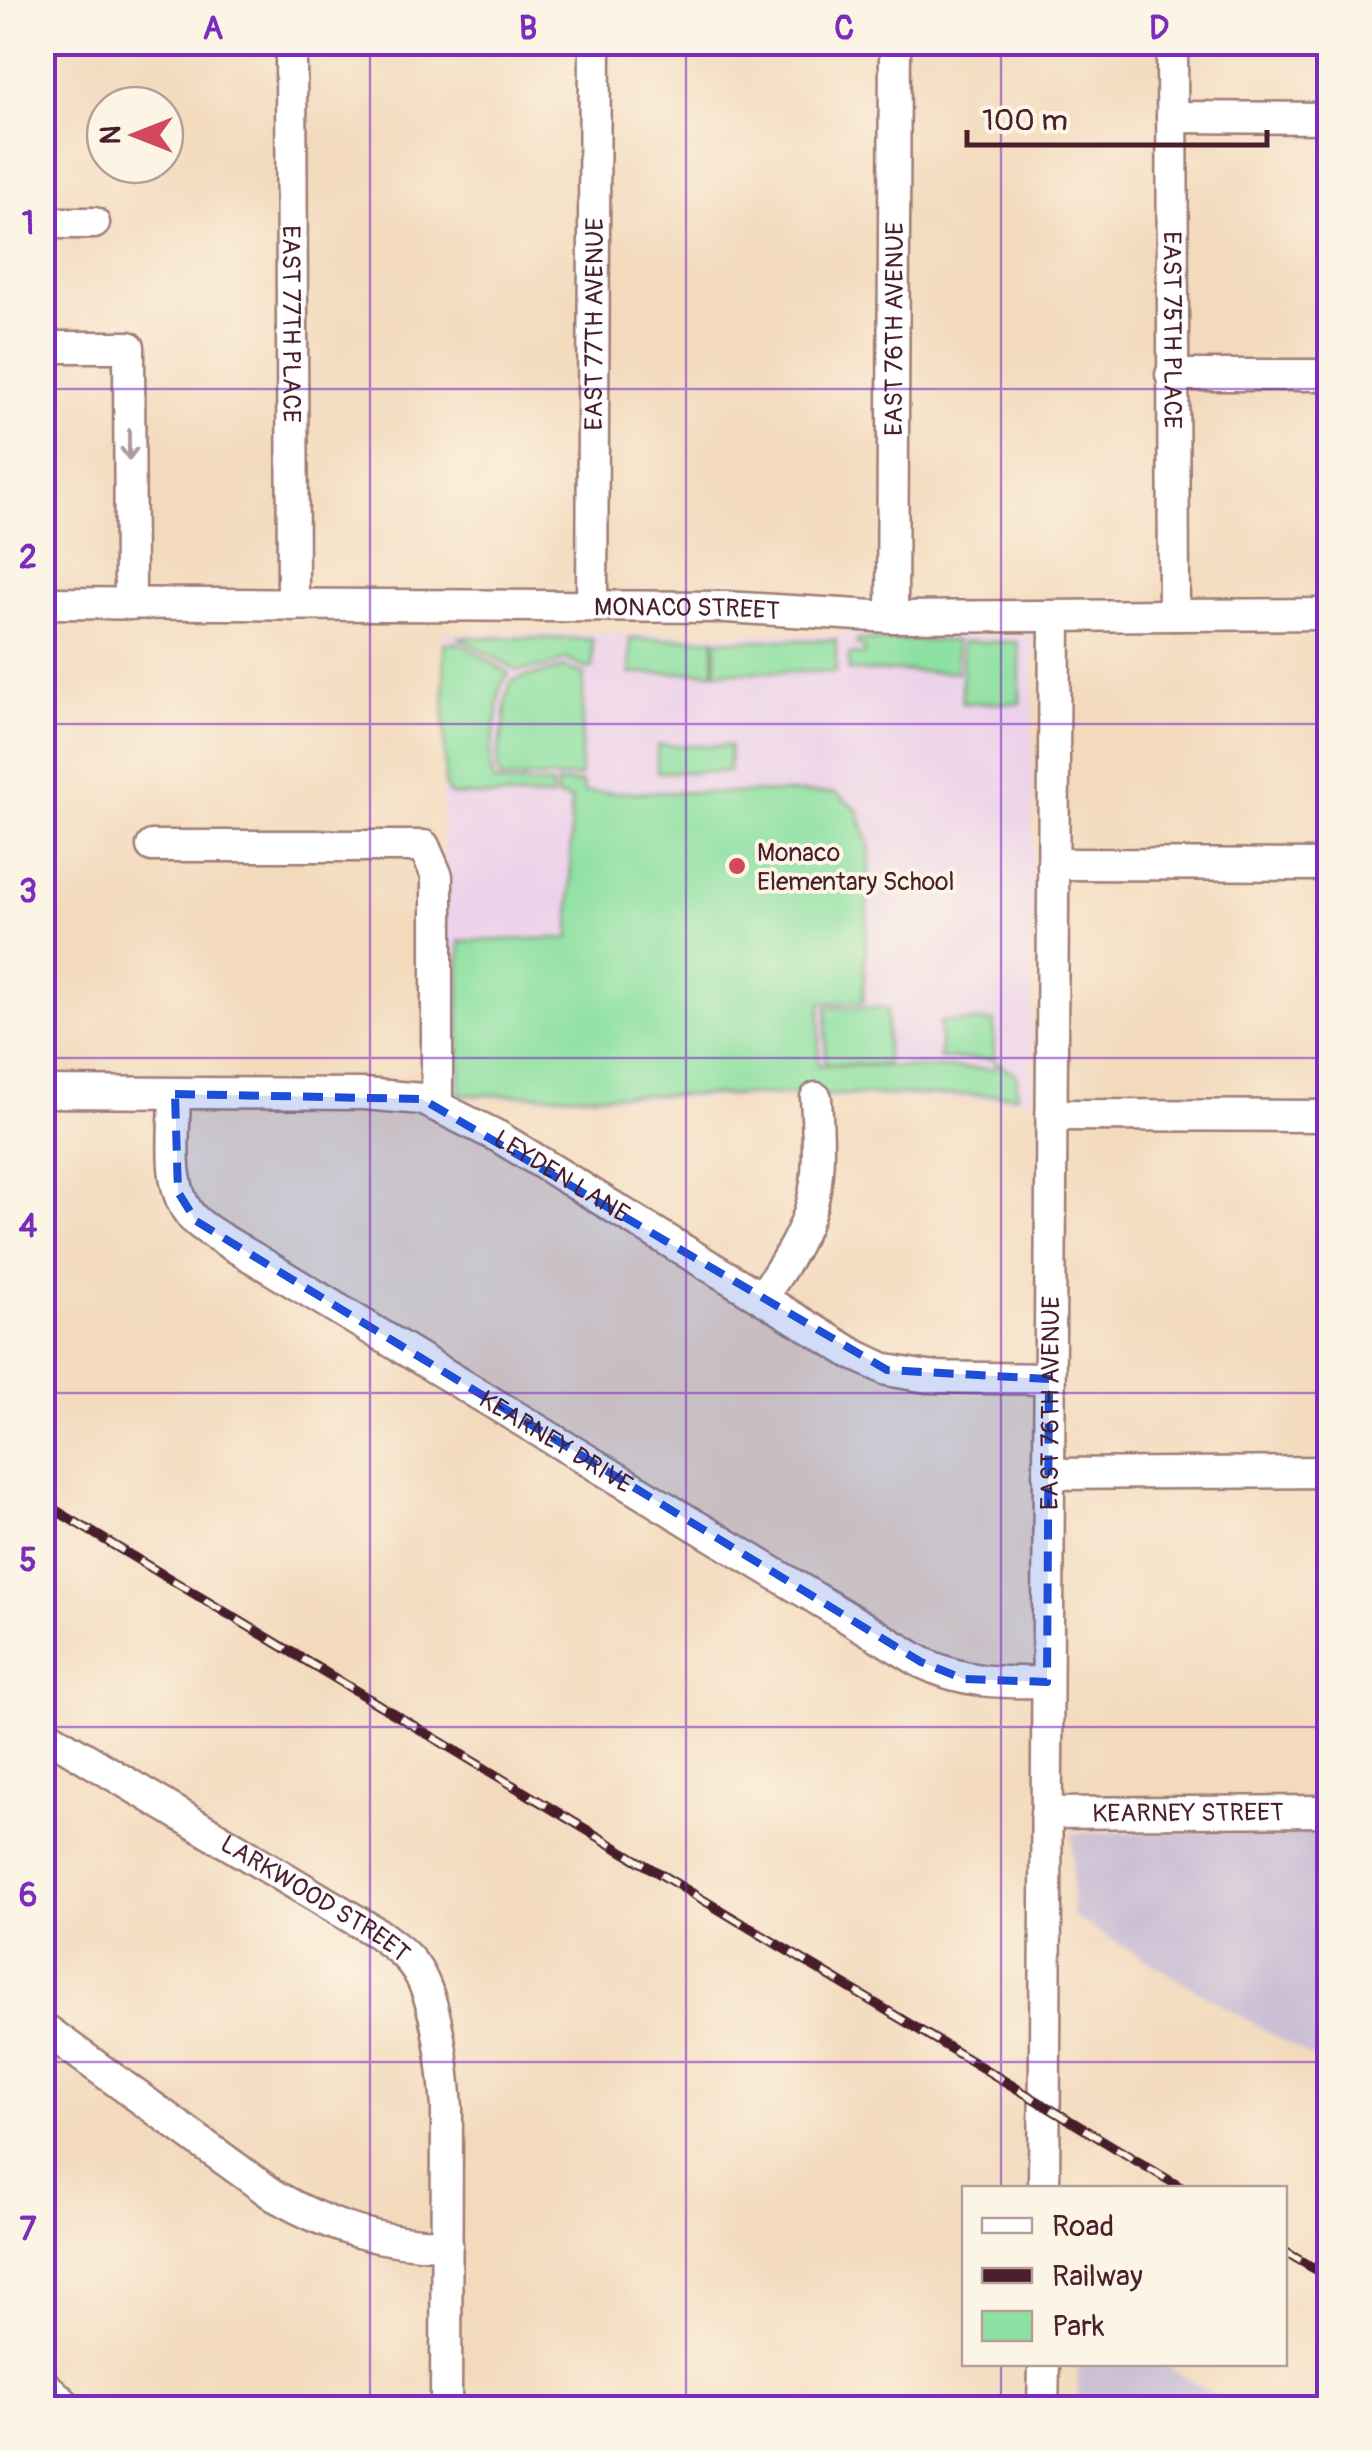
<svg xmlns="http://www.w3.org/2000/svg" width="1372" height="2451" font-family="Pangolin,sans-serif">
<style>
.built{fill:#ecd1ea}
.industrial{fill:#cbbfd5}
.green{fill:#8ce0a1;stroke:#6b8066;stroke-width:2.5}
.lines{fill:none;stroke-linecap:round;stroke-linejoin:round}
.minor-casing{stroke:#9e7c74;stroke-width:35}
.minor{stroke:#fff;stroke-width:30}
.rail-casing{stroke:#4a1f2b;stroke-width:10}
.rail{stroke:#fcf5e5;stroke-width:6;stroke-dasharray:19;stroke-linecap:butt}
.oneway{stroke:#ae9aa0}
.marked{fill:#1d4ed8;fill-opacity:0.2;stroke:#1d4ed8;stroke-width:8;stroke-dasharray:20 12;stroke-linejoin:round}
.grid{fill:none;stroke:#7b2cbf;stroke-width:2.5;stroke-opacity:0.55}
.poi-dot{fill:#d1495b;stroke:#fcf5e5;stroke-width:4}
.labels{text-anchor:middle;stroke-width:8;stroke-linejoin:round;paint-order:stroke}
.street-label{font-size:25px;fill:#4a1f2b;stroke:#fcf5e5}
.poi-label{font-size:25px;fill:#4a1f2b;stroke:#fcf5e5;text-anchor:start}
.neatline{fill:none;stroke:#7b2cbf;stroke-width:4}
.grid-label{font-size:32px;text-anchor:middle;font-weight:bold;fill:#7b2cbf}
</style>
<rect width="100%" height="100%" fill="#fcf5e5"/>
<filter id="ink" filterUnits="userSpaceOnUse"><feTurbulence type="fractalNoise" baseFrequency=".01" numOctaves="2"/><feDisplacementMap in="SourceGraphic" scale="20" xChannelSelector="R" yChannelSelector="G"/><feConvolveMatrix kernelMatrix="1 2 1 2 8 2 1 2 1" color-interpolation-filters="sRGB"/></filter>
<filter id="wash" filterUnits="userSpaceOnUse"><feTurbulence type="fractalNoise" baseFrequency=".0048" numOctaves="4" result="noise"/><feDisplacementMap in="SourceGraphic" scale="40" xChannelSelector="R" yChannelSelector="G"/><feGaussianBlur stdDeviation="2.25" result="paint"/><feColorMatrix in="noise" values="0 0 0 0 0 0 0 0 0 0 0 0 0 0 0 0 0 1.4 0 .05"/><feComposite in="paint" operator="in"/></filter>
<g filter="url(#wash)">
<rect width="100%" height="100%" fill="#f3dabd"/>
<!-- built -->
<path class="built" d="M443,633L1033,635L1032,1099L442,1098Z"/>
<!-- industrial -->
<path class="industrial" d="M1329,1831V2068L1072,1916V1833Z
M1078,2364H1165L1234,2408H1078Z"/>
<!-- green -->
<path class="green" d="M459,637L592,639L593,667L586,669L566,659L547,667L517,671Z
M714,638V672L630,674V639Z
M716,640H836V672H716Z
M857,640L956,641L957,672L849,671V655L864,654V648L857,645Z
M962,642H1017L1020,654V703H962Z
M444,643H461L509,674C495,690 500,701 497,719C492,745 487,755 494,782L552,785V798L450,795L445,786Z
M564,667L584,674L580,777L500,779C494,760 499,750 503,730C508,710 502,703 512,681C530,674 547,675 564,667Z
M657,745L730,746L729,772H657Z
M557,783H582L584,792L836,793L858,810L870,848L863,1002L821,1003L818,1065L995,1069V1061L1017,1075V1095H460V941L570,938L571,799L557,797Z
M827,1007L887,1008L886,1065L825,1064Z
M940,1022H994V1059H940Z"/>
</g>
<g filter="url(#ink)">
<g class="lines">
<defs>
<g id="minor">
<path id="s1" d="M291,42L293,605"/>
<path id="s2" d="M1172,42L1174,615"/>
<path d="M1172,117L1330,118"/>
<path d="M42,223H94"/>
<path d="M42,347H129L130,604"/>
<path d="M1171,375H1330"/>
<path id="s3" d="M42,603L726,607L892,617L1330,614"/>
<path id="s4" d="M592,606L595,42"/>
<path id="s5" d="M892,617L895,42"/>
<path d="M152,846H424L437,876V1105"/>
<path d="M1053,864L1330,865"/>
<path id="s6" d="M42,1092L364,1094L422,1099L499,1137L853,1354L887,1370L927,1377L1049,1379"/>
<path id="s7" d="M175,1094C175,1132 165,1188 193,1218C204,1229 219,1237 232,1245L921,1662C963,1683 1001,1683 1047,1682"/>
<path d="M1051,1115L1330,1116"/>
<path d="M762,1297C817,1218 822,1194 816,1098"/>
<path d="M1048,1474L1330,1472"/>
<path id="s8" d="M42,1732L377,1933C392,1944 407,1954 417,1970C438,2004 444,2068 447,2108L446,2408"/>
<path id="s9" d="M1046,1813L1330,1811"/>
<path d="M42,2027L275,2196C331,2228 382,2244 447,2244"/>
<path id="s10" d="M1044,2188L1055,617"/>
<path d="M42,2383L69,2408"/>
<path d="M1043,2408L1044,2364"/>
</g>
</defs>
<!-- minor casing -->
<use href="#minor" class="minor-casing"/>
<!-- minor -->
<use href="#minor" class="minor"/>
<defs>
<path id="rail" d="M42,1502L1182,2188
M1284,2251L1330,2278"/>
</defs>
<!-- rail casing -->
<use href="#rail" class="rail-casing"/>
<!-- rail -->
<use href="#rail" class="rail"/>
</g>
<!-- one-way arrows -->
<defs><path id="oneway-shaft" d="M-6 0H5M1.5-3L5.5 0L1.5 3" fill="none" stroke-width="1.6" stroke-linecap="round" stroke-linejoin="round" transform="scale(2.5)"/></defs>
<use class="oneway" href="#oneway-shaft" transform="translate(129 445) rotate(90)"/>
</g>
<!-- marked area -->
<path class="marked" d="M175,1094L422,1099L887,1370L1049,1379L1047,1682L964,1679L921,1662L196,1221L178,1192Z"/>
<!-- grid -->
<path class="grid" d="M370,42V2408M686,42V2408M1001,42V2188M42,389H1330M42,724H1330M42,1058H1330M42,1393H1330M42,1727H1330M42,2062H1330M1001,2364V2408"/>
<!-- markers -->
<circle class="poi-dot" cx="737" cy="866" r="10"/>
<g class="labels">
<!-- street labels -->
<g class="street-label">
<text dy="9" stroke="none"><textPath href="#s1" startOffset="282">EAST 77TH PLACE</textPath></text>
<text dy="9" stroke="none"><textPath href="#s4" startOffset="282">EAST 77TH AVENUE</textPath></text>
<text dy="9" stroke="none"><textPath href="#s2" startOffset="288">EAST 75TH PLACE</textPath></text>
<text dy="9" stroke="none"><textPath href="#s5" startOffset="288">EAST 76TH AVENUE</textPath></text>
<text dy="9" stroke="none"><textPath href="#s3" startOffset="645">MONACO STREET</textPath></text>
<text dy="9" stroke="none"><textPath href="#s6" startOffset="540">LEYDEN LANE</textPath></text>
<text dy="9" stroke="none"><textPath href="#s10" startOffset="785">EAST 76TH AVENUE</textPath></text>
<text dy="9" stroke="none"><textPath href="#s7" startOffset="555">KEARNEY DRIVE</textPath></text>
<text dy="9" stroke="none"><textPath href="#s9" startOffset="142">KEARNEY STREET</textPath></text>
<text dy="9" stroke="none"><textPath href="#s8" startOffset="320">LARKWOOD STREET</textPath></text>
</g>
<!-- poi labels -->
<g class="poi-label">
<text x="757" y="861">Monaco<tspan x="757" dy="29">Elementary School</tspan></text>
</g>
</g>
<!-- margin -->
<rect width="1372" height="2451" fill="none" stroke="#fcf5e5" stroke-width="110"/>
<!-- legend -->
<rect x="962" y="2186" width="325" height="180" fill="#fcf5e5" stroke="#b59f9b" stroke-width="2.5"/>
<rect x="982" y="2218" width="50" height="15" fill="#ffffff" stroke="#b59f9b" stroke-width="2.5"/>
<text x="1052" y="2236" font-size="30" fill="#4a1f2b">Road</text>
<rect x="982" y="2268" width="50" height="15" fill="#4a1f2b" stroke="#b59f9b" stroke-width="2.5"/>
<text x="1052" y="2286" font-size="30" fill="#4a1f2b">Railway</text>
<rect x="982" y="2311" width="50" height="30" fill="#8ce0a1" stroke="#b59f9b" stroke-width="2.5"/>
<text x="1052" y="2336" font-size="30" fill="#4a1f2b">Park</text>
<!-- north arrow -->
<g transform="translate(135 135) rotate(270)"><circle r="48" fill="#fcf5e5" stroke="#b59f9b" stroke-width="2.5"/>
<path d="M0-8L18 38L0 25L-18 38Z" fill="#d1495b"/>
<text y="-15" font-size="28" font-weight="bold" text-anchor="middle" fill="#4a1f2b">N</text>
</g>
<!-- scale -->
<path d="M967 130v15h300v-15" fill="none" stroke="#4a1f2b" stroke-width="5"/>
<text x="982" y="130" font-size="30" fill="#4a1f2b" stroke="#fcf5e5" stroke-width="8" paint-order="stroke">100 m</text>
<rect x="55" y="55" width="1262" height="2341" class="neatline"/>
<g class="grid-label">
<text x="213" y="39">A</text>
<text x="528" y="39">B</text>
<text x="844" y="39">C</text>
<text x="1159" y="39">D</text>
<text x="28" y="234">1</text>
<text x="28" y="568">2</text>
<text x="28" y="902">3</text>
<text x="28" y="1237">4</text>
<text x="28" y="1571">5</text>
<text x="28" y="1906">6</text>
<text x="28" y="2240">7</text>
</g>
</svg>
